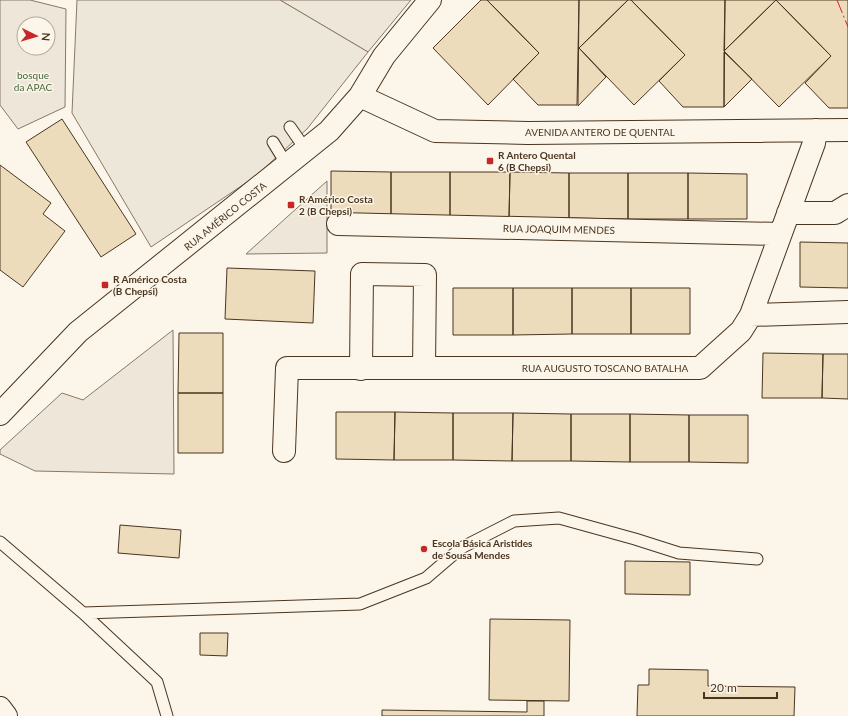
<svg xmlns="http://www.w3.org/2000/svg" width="848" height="716" font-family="Lato,sans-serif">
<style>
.green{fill:#ede6d9;stroke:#887966;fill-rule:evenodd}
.parking{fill:#ede7d9;stroke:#887966}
.building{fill:#ecdcbc;stroke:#4a3520}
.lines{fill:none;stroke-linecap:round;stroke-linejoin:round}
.service-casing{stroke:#4a3520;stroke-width:13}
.minor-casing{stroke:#4a3520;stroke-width:24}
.tertiary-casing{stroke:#4a3520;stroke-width:24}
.service{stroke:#fbf6e9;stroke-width:11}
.minor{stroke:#fbf6e9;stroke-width:22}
.tertiary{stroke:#fbf6e9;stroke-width:22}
.power{stroke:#c62828;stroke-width:1;stroke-dasharray:14 3 2 3;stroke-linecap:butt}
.poi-dot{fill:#c62828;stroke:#fbf6e9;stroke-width:1.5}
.labels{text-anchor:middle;stroke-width:3;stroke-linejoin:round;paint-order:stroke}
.park-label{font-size:10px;fill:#436837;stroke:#fbf6e9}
.street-label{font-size:10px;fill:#4a3520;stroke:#fbf6e9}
.poi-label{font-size:10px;font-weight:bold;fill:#4a3520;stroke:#fbf6e9;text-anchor:start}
</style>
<rect width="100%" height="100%" fill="#fbf6e9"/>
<!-- green -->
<path class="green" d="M0,0H30L66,9L65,107L18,129L0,105ZM24,24H48V48H24Z
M280,0H411L368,52Z
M327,181V253L246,254Z
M173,330L174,474L35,471L0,454V450L62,393L83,400Z"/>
<!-- parking -->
<path class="parking" d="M77,0H280L368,52L307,129L256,176L151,247L72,113Z"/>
<!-- building -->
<path class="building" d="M481,0H487L539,53L488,105L433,48Z
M487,0H579L577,105H538L513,79L539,53Z
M579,0H628L579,48L606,77L578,106Z
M628,0H631L685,55L634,105L579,48Z
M631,0H725L724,107H683L659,81L685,55Z
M725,0H776L724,51Z
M776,0L831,56L779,107L724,51Z
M776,0H848V108H829L805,83L831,56Z
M724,52L752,79L724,107Z
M62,119L136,234L101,257L26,142Z
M0,165L51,203L43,214L65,231L23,287L0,270Z
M331,171L391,172V217L331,216Z
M391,172H450V218L391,217Z
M450,172H510L509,218H450Z
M510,172L569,173V218H509Z
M569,173H628V219L569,218Z
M628,173H688V219H628Z
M688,173L747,174V219H688Z
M800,242L848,243V288L800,287Z
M227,268L315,271L313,323L225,319Z
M453,288H513V335H453Z
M513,288H572V334L513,335Z
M572,288H631V334H572Z
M631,288H690V334H631Z
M179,333H223V393H178Z
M763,353L823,354L822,398H762Z
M823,354H848V399L822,398Z
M178,393H223V453H178Z
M336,412H395L394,460L336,459Z
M395,412L453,413V460H394Z
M453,413H513L512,461L453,460Z
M513,413L571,414V461H512Z
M571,414H630V462L571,461Z
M630,414L689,415V462H630Z
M689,415H748V463L689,462Z
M120,525L181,530L179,558L118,553Z
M625,561L690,562V595L625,594Z
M490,619L570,620L569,701L489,700Z
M200,633H228L227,656L200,655Z
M649,669L708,670V686L795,687L794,716H637L638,685H649Z
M527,701H544V716H382V710L527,712Z"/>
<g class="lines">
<defs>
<path id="service" d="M290,127L306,150
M273,142L287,165
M0,542L83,613L157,682L167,716
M83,613L360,604L426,578L461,548L514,521L559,518L635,539L679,553L757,559"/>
<path id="minor" d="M360,96L435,131L528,133L848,130
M788,213H835L848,205
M338,224L780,234
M751,315L848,312
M361,369L362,274L425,275L424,368
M0,414L78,332L329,131L360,96L384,56L430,0
M284,451L287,368H700L741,331L751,315L814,143L816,130"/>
<path id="tertiary" d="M0,708L6,716"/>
</defs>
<!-- service casing -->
<use href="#service" class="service-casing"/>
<!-- minor casing -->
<use href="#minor" class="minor-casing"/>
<!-- tertiary casing -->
<use href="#tertiary" class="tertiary-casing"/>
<!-- service -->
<use href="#service" class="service"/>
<!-- minor -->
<use href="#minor" class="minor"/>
<!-- tertiary -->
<use href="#tertiary" class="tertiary"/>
<!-- power -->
<path class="power" d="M837,0L848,27"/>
</g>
<!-- markers -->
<g class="poi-dot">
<rect x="486" y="157" width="8" height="8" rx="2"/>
<rect x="287" y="201" width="8" height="8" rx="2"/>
<rect x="101" y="281" width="8" height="8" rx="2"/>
<circle cx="424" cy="549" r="4"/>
</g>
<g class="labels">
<!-- park labels -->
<g class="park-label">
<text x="33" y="79">bosque<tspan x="33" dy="12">da APAC</tspan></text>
</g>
<!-- street labels -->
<g class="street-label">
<text x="600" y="136">AVENIDA ANTERO DE QUENTAL</text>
<text transform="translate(225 216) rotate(-39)" y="4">RUA AMÉRICO COSTA</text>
<text transform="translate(559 229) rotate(1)" y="4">RUA JOAQUIM MENDES</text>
<text x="605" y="372">RUA AUGUSTO TOSCANO BATALHA</text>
</g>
<!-- poi labels -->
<g class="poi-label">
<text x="498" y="159">R Antero Quental<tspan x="498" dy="12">6 (B Chepsi)</tspan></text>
<text x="299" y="203">R Américo Costa<tspan x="299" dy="12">2 (B Chepsi)</tspan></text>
<text x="113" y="283">R Américo Costa<tspan x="113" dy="12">(B Chepsi)</tspan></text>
<text x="432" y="547">Escola Básica Aristides<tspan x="432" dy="12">de Sousa Mendes</tspan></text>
</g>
</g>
<!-- north arrow -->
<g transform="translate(36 36) rotate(95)"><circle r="19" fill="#fbf6e9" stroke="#b4a999"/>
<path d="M0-3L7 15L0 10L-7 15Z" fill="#c62828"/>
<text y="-6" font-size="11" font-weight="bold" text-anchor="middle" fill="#4a3520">N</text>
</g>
<!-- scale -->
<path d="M704 692v6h73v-6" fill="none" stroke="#4a3520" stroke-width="2"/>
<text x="710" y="692" font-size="12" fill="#4a3520" stroke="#fbf6e9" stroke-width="3" paint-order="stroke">20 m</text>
</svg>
